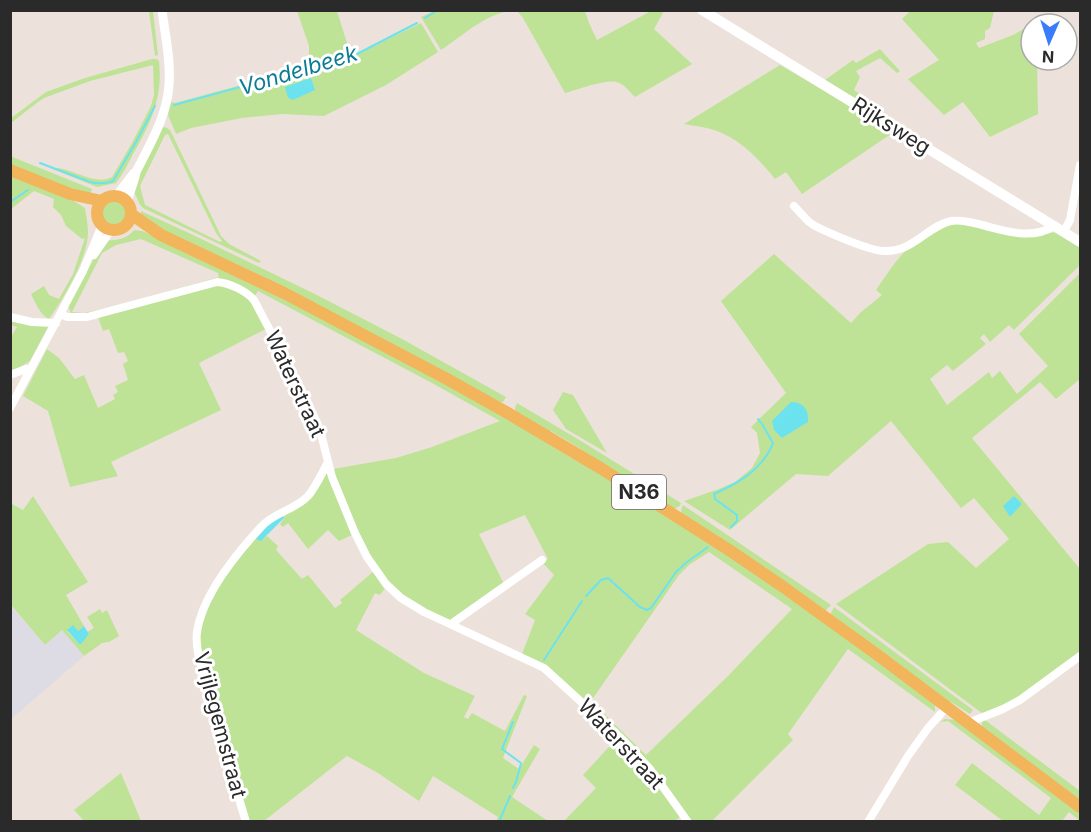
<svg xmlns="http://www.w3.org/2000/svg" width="1091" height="832" font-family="Inter,sans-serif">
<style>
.industrial{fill:#dddce4}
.green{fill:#bee397;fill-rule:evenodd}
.water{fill:#6de2ef}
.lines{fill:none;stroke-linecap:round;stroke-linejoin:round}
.stream{stroke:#6de2ef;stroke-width:2}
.minor{stroke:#fff;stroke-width:8}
.tertiary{stroke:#fff;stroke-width:9}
.secondary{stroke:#fff;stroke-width:10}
.primary{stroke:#f2b55b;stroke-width:12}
.labels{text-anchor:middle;stroke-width:6;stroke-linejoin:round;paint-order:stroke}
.shield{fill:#fff;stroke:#6a6a6a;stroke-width:1.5}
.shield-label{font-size:20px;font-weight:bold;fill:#2a2a2a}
.street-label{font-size:21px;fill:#2a2a2a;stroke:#fff}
.water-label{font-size:22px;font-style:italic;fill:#0c7c94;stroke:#fff}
</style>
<rect width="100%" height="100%" fill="#ece2db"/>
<!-- industrial -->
<path class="industrial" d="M10,605L44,644L62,630L84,656L11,719Z"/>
<!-- green -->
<path class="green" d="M149,11H153L158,55L155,56Z
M297,11H337L351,56L372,47L421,23L438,52L386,85L324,116L282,114L242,118L191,128L176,134L168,115L171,102L175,103L311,66L309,57V46Z
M434,11V10L511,11C487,13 461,37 441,50L421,17Z
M517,11H585L589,23L597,40L651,11H664L654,29L692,64L635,97C630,92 623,83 616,82C605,79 577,90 565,93L523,18Z
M910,11H994L990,28L985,31V39L976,43L979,48L1013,35L1031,25V60H1037L1038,114L990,137L963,102L944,115L908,79L939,60L902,19Z
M880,49L900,71L897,73L880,58L856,71L860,77L854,90L868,100L865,106L825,80L853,60L856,63Z
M152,59H157L159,61C163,98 151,123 133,154C128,164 123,174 116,183L97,187L50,168C71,166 93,187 112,177L132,143L151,106L154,95L153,65L90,81L44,98L38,102L11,123V118L46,92L85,78Z
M780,65L894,132L802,194L786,172L775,179C759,159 741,140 717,131C706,127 695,126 684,124Z
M165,127L170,130L174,138L221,236L229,244L261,261L259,263L143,208C138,204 138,196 133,192L137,177L161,128ZM168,134L216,233L222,241L220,242L145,205L140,186L165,135Z
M10,156L92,189L90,196L11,166Z
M11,174L72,200L85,208C86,216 88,224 88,232C88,258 64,298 49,319C40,315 35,302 31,294L44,286L49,295L59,299L73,274L85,238L82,239L66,226L61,215L53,207L54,199L34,191L11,209Z
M101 213a13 13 0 1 1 26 0a13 13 0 1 1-26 0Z
M141,211L191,234L315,294L402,339L506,397L503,402H498L153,227L141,217Z
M953,223L968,224L1034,236L1056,232L1076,243L1080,248V263L1078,267L1014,330L1009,325L990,342L984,334L980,338L986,344L953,371L947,365L930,379L947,405L989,372L992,378L1000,371L1017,394L1048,366L1019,334L1080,273V379L1056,399L1040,382L972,438L1080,569V653L1012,701L984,714L979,711L836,604L928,544L948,542L976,568L1009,539L974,498L961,508L891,421L828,476L796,474L730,530L684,501L719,489L735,482L752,468L760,453L757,433L751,427L786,393L721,301L774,254L851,323L860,313L882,295L876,290C883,280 890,269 898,259C911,243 934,231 953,223Z
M134,230L142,231L168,242L226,269L465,393L573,459H579L633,493L797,602L931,700L935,706V712L848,649L788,734L793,740L713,820L714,821H690L646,763L545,666L522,654L535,620L525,614L554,575L543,563L548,559L525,515L479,534L504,584L450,621L420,608L388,583L360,539L333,469L396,458L432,447L500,421L432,383L258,291L255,296L234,283L220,279L165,295L85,315H72L68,306L97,253L108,240C118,241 128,238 134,230ZM141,239L218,273L219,277L111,307L84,313L72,312L102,253L116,245ZM709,552L792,609L728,676L646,755L591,701L679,575L689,565Z
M218,284C249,293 252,302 266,329L199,363L221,410L111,462L118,476L70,487L48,411L23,396L47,349L59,358L75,379L84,375L98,408L115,399L113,395L118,392L115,386L128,380L123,364L128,361L124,352L118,353L109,329L103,331L98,317Z
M11,321L23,323L48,324V327L30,361L11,372V337L17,327L11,325Z
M563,392L573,395L607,453L566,429L553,410Z
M517,403L581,441L681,503L680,506L674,509L584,454L581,449L551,431H546L516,412L515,408Z
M324,474H327L329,476L352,535L339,541L328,530L308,549L288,523L283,527L280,524L285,517L284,516H282L261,541L267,536L278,546L276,550L302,579L308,575L335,608L342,603L340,600L374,571L385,588L380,595L375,593L356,630L424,673L475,696L464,717L468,719L472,713L505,731L524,695L527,696L503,758L519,769L534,745L540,749L512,797L548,821H496L498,817L433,776L419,801L378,773L347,756L264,821L249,822L224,741L200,648L199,638L202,620L222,579L264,526L303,503Z
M33,496L88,582L66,595L84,626L78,631H67L79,644L89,634L87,632L94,628L87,617L100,609L102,613L107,610L119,636L109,642L102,643L84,656L62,630L45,645L11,605L10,503L23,510Z
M683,505L831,605L826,610H822L682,515L681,510Z
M834,607L973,710L970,714L951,702L948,703L831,617V613Z
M945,719L957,720L1075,808L1080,815V821L1069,812L1062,821H1003L955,785L972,763L1039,815L1051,798L948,721L940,722Z
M985,720L1080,791V803L982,728V721Z
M618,737L635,755L681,816L675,821L563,822L596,788L583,775Z
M121,773L141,821H84L74,810Z"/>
<!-- water -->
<path class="water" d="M311,78L315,90L293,100L288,98L285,87Z
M791,402C804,402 809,410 808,422L782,438L774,430L772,421Z
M1014,496L1022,504L1010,517L1003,506Z
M282,516L285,517L261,541L256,539L269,524Z
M73,625L78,631L84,626L89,634L81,644H79L67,630Z"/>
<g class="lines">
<!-- stream -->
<path class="stream" d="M425,18L438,10
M174,105L351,57L417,23
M40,163L90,182C98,184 105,184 113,181L136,142L155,106
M10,202L28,190
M731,527L737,521V515L715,499L714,494C739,483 763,469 773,443L762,424L758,419
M586,596L601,580L608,578L640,607L647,610L651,608L676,572L687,562L708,547
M544,660L582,601
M513,722L502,749L521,763L516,782L513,788
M499,822L510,796"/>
<!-- minor -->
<path class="minor" d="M794,206L809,222L815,226C829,233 870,251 884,251C914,252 927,226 951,221C956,220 963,221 969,222C997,227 1027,243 1054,226
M1064,231L1070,220L1080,165
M94,255L111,230
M61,314L67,317H87L217,282C230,283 246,291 254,300L306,399L320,430L332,477L355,533L367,557L386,584L401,598L424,612L544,668L622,739L650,769L688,822
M10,317L32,322L56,323
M10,375L26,369L30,370
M10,408L83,271L102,225
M451,624L542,560
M970,724L973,721L1003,709L1020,700L1080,656
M246,822C232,775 217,728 205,681C201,666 195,647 197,632C202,596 237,553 261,527C273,513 294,510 307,497C315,489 322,473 328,462
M868,822L908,756L928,728L947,707"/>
<!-- tertiary -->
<path class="tertiary" d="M116,196L134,173
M127,202L135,177L136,172C150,144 167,116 169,85C171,60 165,35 162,10"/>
<!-- secondary -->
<path class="secondary" d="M702,10L1080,242"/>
<!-- primary -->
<path class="primary" d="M10,170L70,194L102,201
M97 213a17 17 0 1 1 34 0a17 17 0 1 1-34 0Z
M131,214L161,235L284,293L447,379L506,412L602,469L729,550L782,586L879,656L1080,807"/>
</g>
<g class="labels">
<!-- shield labels -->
<rect class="shield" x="612" y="475" width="54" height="34" rx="4.5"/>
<g class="shield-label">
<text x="639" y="499">N36</text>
</g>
<!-- street labels -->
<g class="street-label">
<text transform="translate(891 126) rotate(32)" y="7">Rijksweg</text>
<text transform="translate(295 384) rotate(65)" y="7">Waterstraat</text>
<text transform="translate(220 725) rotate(75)" y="7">Vrijlegemstraat</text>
<text transform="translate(621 744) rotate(47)" y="7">Waterstraat</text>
</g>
<!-- water labels -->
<g class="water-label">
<text transform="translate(298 70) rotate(-17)" y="8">Vondelbeek</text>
</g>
</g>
<!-- border -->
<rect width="1091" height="832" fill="none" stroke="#2a2a2a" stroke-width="24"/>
<!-- north arrow -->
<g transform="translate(1049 42) rotate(183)"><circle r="28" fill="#ffffff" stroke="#aaaaaa" stroke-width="1.5"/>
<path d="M0-4.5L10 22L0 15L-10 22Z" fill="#397dfb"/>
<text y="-9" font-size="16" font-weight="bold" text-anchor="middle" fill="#2a2a2a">N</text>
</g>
</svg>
